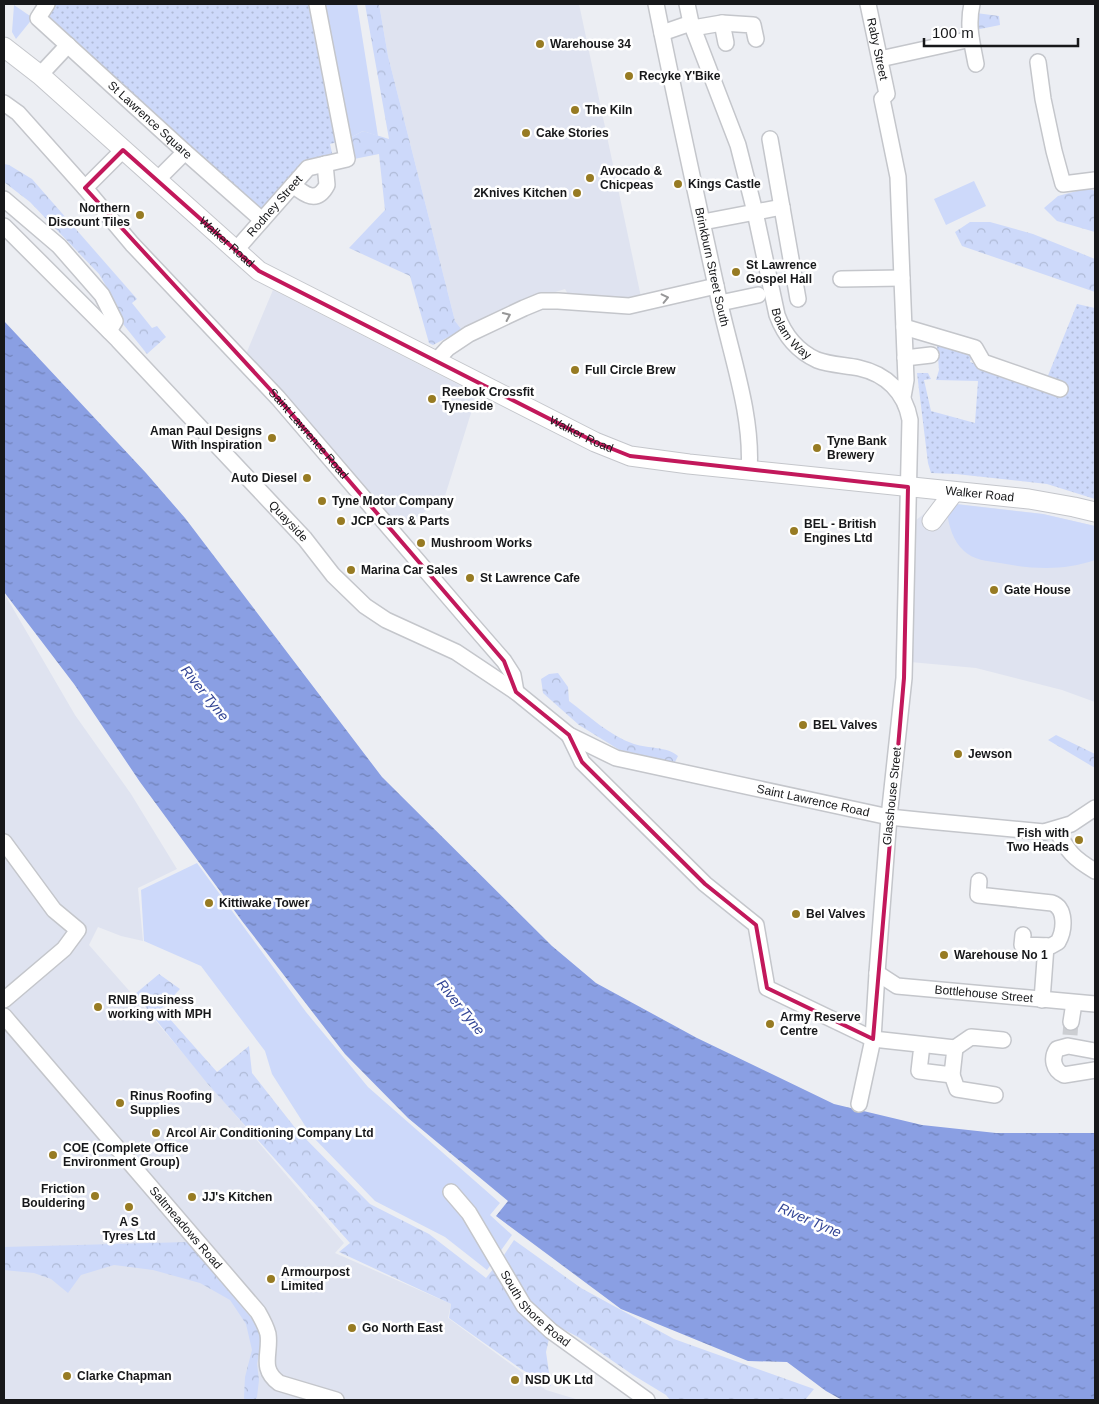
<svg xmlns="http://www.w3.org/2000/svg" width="1099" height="1404" font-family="Helvetica,sans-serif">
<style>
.built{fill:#dfe3f0}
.grass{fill:#cdd9fa}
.forest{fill:url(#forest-crowns)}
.park{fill:url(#park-dots)}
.water{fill:url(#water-ripples)}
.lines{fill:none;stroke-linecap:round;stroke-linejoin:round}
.minor-tunnel{stroke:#ccced2;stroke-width:15;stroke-dasharray:15 8;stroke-linecap:butt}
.minor-casing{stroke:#c4c6cb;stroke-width:18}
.major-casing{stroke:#c4c6cb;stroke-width:21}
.minor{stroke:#fff;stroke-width:15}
.major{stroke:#fff;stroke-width:19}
.oneway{stroke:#979798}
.marked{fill:none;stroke:#c2185b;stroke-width:4;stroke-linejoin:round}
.poi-dot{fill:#977b23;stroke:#fff;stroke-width:2}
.labels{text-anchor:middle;stroke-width:5;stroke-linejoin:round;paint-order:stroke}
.poi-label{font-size:12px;font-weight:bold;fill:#17181a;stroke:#fff;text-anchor:start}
.street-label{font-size:12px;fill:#17181a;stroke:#fff}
.water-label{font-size:14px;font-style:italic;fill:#344696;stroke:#fff}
</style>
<defs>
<pattern id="forest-crowns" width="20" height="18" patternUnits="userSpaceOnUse" patternTransform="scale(1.25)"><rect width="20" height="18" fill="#cdd9fa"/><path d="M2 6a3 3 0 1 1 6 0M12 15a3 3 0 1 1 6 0" fill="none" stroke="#afbad6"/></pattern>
<pattern id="park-dots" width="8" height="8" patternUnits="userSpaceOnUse" patternTransform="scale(1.25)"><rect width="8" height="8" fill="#cdd9fa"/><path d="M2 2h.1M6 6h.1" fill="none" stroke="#afbad6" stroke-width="1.8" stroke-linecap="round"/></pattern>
<pattern id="water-ripples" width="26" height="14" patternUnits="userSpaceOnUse" patternTransform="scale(1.25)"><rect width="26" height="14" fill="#8a9fe3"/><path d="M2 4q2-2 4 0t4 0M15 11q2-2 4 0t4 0" fill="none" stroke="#7081b7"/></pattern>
</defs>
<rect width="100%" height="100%" fill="#eceef3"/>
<!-- built -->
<path class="built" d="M379,4H579L641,297L611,302L569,296L565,289L506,307L462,330L455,321L388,56Z
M273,290L477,394L444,499L397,530L246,354Z
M940,502L1043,514L1095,526V702L1062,690L976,668L910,662L916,520Z
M4,593L75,715L131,794L177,869L138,888L143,941L121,936L98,927L89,945L154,1019L344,1243L335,1253L451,1304L448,1318L546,1390L579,1400H4Z"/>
<!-- grass -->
<path class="grass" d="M321,4H357L378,136L363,131L348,139Z
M14,5L33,18L16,39L12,32Z
M974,181L986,206L946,225L934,199Z
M955,504L1043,514L1095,526V560C1064,571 1032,569 1000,563C987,561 974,560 964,551C953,541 949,526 947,513Z
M197,863L306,1012L368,1087L500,1203L490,1215L512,1235L487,1270L445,1237L375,1201L311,1135L272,1074L265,1051L201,966L144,941L141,890Z"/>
<!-- forest -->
<path class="forest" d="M365,4H379L388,56L455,321L462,330L433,345L429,343L410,276L349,248L385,210L379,154L354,159L348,139L363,131L389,139Z
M976,13L999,16L1000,25L975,30Z
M4,164L9,165L32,179L137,299L132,303L152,328L157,326L166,337L147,354L123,324L117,305L99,274L30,202L4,182Z
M1088,188L1095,191V232L1057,221L1044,208L1058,196Z
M970,222H990L1033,234L1095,259V292L962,246L955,232Z
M558,673L568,687L569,701C589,716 610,736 634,744C649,749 666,746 678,756L674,764L626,754L579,725L543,693L541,679L549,674Z
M1056,735L1095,754V768L1048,740Z
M159,974L180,989L161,1009L217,1072L249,1046L252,1073L296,1129L370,1204L429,1234L486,1278L494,1268L521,1307L549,1339L546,1352L551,1386L521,1369L449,1318L451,1304L339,1252L350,1243L207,1083L135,994Z
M514,1240L581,1288L674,1339L814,1389L805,1400H670L666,1395L633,1375L578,1337L544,1319L522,1292L502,1258Z
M188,1242L258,1326L261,1342L257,1364L259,1380L257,1397L255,1400H245L244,1398L245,1377L252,1350L246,1324L230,1300L200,1283L153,1270L114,1265L81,1275L68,1293L51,1279L34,1273L4,1270V1247Z"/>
<!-- park -->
<path class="park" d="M54,4H321L348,139L330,144L333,157L302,165L259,212L45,18Z
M1077,304L1095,308V499L1047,484L956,474L931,473L928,463L917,373H928L931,379L924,380L931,411L975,423L978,381L936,380L939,370L937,344L972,355L970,362L1062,395L1047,378Z"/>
<!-- water -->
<path class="water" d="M4,321L146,473L185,518L382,777L552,946L596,983L697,1038L834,1104L922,1125L996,1133H1095V1400H842L826,1391L787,1362L748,1361L621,1309L496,1216L508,1201L408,1118L345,1054L242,921L140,782L74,684L4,592Z"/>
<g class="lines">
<!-- minor-tunnel -->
<path class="minor-tunnel" d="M1070,1035L1071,1022"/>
<defs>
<g id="minor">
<path id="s1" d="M47,4L38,18L185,152L262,220"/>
<path id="s2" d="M656,4C676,104 698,204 720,304C732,358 753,417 749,471"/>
<path id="s3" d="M687,4L691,23L738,145L755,212L777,315C784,334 797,351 817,360C830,365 845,365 859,368C886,374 905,392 910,420L904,678L889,817L877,973L873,1039L859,1104"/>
<path id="s4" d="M868,4L887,94L882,99L898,177L906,380L903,397"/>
<path d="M972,4C967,26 972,42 976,64"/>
<path d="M722,23L726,43"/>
<path d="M693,28L722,23L753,25L756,39"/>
<path d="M662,33L691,23"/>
<path d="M880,59L971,39"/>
<path d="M1038,62L1043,99L1054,151L1063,184L1095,180"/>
<path d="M40,75L68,45"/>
<path d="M4,103L18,113L85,188"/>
<path d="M770,139L798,299"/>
<path id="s5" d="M123,150L85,188L132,244L278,398L470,622L504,661L513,675L516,692"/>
<path d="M157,180L185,152"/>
<path d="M293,185C305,195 317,204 327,185L325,164"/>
<path d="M4,199L59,246L102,295L115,321L109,331"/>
<path d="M703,222L782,207"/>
<path id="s6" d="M4,226L118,340L305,539L333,575L365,606L386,620L456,652L516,692L569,735L616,758L889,817L928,821L1044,832L1071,824L1095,808"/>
<path id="s7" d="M235,251L308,168L347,159L317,4"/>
<path d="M841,279L902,278"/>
<path d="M720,303L758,295"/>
<path d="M904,327L975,348L983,362L1060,389"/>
<path d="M905,358L931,355"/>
<path d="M436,361L448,348L469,334L524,308L541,301H558L629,306L716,286"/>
<path d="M569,735L582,762L705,884L756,925L767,988L873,1039L955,1048L952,1075L919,1071L922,1045"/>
<path d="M1056,829C1068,852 1073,858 1095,871"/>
<path d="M4,842L54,910L78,930L64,949L4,1000"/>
<path d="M979,881L978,895L1052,903C1066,908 1065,930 1058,942L1051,946L1022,945L1023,935"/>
<path id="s8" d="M877,973L897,986L1095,1004"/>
<path d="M1042,1000L1046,946"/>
<path id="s9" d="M4,1016L258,1312C262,1319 266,1326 268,1334C271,1354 259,1368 279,1383L336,1400"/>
<path d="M1071,1022L1074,1003"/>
<path d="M955,1048L971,1037L1003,1040"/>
<path d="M1095,1051L1068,1046L1057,1049C1051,1058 1053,1070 1064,1075L1095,1070"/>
<path d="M952,1075L957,1089L995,1095"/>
<path id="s10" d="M451,1192L469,1213L524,1306L551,1331L647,1400"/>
</g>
<g id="major">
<path id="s11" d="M4,47L40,75L259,271L595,442L630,456L689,464L1029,499L1074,507L1095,512"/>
<path d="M932,521L954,492"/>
</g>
</defs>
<!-- minor casing -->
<use href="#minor" class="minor-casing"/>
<!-- major casing -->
<use href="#major" class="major-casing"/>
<!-- minor -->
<use href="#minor" class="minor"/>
<!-- major -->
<use href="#major" class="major"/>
</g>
<!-- one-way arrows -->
<defs><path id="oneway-chevron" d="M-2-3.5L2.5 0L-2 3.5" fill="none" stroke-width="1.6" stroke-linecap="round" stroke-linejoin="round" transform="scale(1.25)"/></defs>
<g class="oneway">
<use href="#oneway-chevron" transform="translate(665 298) rotate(-13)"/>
<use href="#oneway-chevron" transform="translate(507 316) rotate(-25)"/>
</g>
<!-- marked area -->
<path class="marked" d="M123,150L259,271L595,442L630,456L908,487L904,678L873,1039L767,988L756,925L705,884L582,762L569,735L516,692L504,661L278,398L85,188Z"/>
<!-- markers -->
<g class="poi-dot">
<circle cx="540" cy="44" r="5"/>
<circle cx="629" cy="76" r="5"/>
<circle cx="575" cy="110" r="5"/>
<circle cx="526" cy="133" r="5"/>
<circle cx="590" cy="178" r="5"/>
<circle cx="678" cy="184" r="5"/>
<circle cx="577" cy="193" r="5"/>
<circle cx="140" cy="215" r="5"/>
<circle cx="736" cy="272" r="5"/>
<circle cx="575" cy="370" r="5"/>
<circle cx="432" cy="399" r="5"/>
<circle cx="272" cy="438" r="5"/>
<circle cx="817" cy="448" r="5"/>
<circle cx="307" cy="478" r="5"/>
<circle cx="322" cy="501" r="5"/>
<circle cx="341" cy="521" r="5"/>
<circle cx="794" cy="531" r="5"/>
<circle cx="421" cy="543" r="5"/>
<circle cx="351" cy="570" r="5"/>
<circle cx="470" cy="578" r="5"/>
<circle cx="994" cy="590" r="5"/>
<circle cx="803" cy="725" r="5"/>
<circle cx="958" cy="754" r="5"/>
<circle cx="1079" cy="840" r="5"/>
<circle cx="209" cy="903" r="5"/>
<circle cx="796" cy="914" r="5"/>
<circle cx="944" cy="955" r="5"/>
<circle cx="98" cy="1007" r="5"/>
<circle cx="770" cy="1024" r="5"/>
<circle cx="120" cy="1103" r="5"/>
<circle cx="156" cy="1133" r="5"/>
<circle cx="53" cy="1155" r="5"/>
<circle cx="95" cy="1196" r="5"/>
<circle cx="192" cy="1197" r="5"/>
<circle cx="129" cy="1207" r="5"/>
<circle cx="271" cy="1279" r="5"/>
<circle cx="352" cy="1328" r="5"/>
<circle cx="67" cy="1376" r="5"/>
<circle cx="515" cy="1380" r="5"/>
</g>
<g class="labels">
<!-- poi labels -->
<g class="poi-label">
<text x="550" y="48">Warehouse 34</text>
<text x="639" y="80">Recyke Y'Bike</text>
<text x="585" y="114">The Kiln</text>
<text x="536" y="137">Cake Stories</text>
<text x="600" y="175">Avocado &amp;<tspan x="600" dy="14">Chicpeas</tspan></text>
<text x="688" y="188">Kings Castle</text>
<text x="567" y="197" text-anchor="end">2Knives Kitchen</text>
<text x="130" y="212" text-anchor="end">Northern<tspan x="130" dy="14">Discount Tiles</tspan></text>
<text x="746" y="269">St Lawrence<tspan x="746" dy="14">Gospel Hall</tspan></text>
<text x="585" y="374">Full Circle Brew</text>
<text x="442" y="396">Reebok Crossfit<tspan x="442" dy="14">Tyneside</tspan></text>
<text x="262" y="435" text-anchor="end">Aman Paul Designs<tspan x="262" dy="14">With Inspiration</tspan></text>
<text x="827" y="445">Tyne Bank<tspan x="827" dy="14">Brewery</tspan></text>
<text x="297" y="482" text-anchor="end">Auto Diesel</text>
<text x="332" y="505">Tyne Motor Company</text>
<text x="351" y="525">JCP Cars &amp; Parts</text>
<text x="804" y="528">BEL - British<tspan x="804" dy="14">Engines Ltd</tspan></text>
<text x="431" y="547">Mushroom Works</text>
<text x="361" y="574">Marina Car Sales</text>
<text x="480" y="582">St Lawrence Cafe</text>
<text x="1004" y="594">Gate House</text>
<text x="813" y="729">BEL Valves</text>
<text x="968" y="758">Jewson</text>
<text x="1069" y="837" text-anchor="end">Fish with<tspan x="1069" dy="14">Two Heads</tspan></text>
<text x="219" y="907">Kittiwake Tower</text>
<text x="806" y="918">Bel Valves</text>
<text x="954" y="959">Warehouse No 1</text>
<text x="108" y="1004">RNIB Business<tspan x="108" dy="14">working with MPH</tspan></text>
<text x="780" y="1021">Army Reserve<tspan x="780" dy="14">Centre</tspan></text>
<text x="130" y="1100">Rinus Roofing<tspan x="130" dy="14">Supplies</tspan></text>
<text x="166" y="1137">Arcol Air Conditioning Company Ltd</text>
<text x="63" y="1152">COE (Complete Office<tspan x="63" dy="14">Environment Group)</tspan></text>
<text x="85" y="1193" text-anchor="end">Friction<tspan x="85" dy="14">Bouldering</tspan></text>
<text x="202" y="1201">JJ's Kitchen</text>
<text x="129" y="1226" text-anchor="middle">A S<tspan x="129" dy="14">Tyres Ltd</tspan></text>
<text x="281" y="1276">Armourpost<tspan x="281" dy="14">Limited</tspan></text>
<text x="362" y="1332">Go North East</text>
<text x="77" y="1380">Clarke Chapman</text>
<text x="525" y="1384">NSD UK Ltd</text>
</g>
<!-- street labels -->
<g class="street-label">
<text dy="4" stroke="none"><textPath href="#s4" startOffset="46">Raby Street</textPath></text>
<text dy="4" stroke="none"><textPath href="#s1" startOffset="168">St Lawrence Square</textPath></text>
<text dy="4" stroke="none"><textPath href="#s7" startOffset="60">Rodney Street</textPath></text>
<text dy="4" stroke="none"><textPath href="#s11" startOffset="296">Walker Road</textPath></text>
<text dy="4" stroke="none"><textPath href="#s2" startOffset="269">Brinkburn Street South</textPath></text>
<text dy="4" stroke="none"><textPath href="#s3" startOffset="348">Bolam Way</textPath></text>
<text dy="4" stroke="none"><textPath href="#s5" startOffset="386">Saint Lawrence Road</textPath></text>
<text dy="4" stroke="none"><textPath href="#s11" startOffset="701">Walker Road</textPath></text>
<text dy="4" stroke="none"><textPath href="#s11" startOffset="1106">Walker Road</textPath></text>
<text dy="4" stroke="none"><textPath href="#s6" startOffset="410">Quayside</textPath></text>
<text transform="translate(892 796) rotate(-84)" y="4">Glasshouse Street</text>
<text dy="4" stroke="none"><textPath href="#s6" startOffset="1021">Saint Lawrence Road</textPath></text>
<text dy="4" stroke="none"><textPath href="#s8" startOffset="111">Bottlehouse Street</textPath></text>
<text dy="4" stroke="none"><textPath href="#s9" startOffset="279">Saltmeadows Road</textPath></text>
<text dy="4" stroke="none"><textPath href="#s10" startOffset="145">South Shore Road</textPath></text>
</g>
<!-- water labels -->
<g class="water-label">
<text transform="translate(205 693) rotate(51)" y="5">River Tyne</text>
<text transform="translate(461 1007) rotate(51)" y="5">River Tyne</text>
<text transform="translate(810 1220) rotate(23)" y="5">River Tyne</text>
</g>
</g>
<!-- border -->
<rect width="1099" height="1404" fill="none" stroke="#17181a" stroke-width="10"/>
<!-- scale -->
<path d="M924 38v8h154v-8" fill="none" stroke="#17181a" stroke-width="2.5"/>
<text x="932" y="38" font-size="15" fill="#17181a" stroke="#ffffff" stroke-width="4" paint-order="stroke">100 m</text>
</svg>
